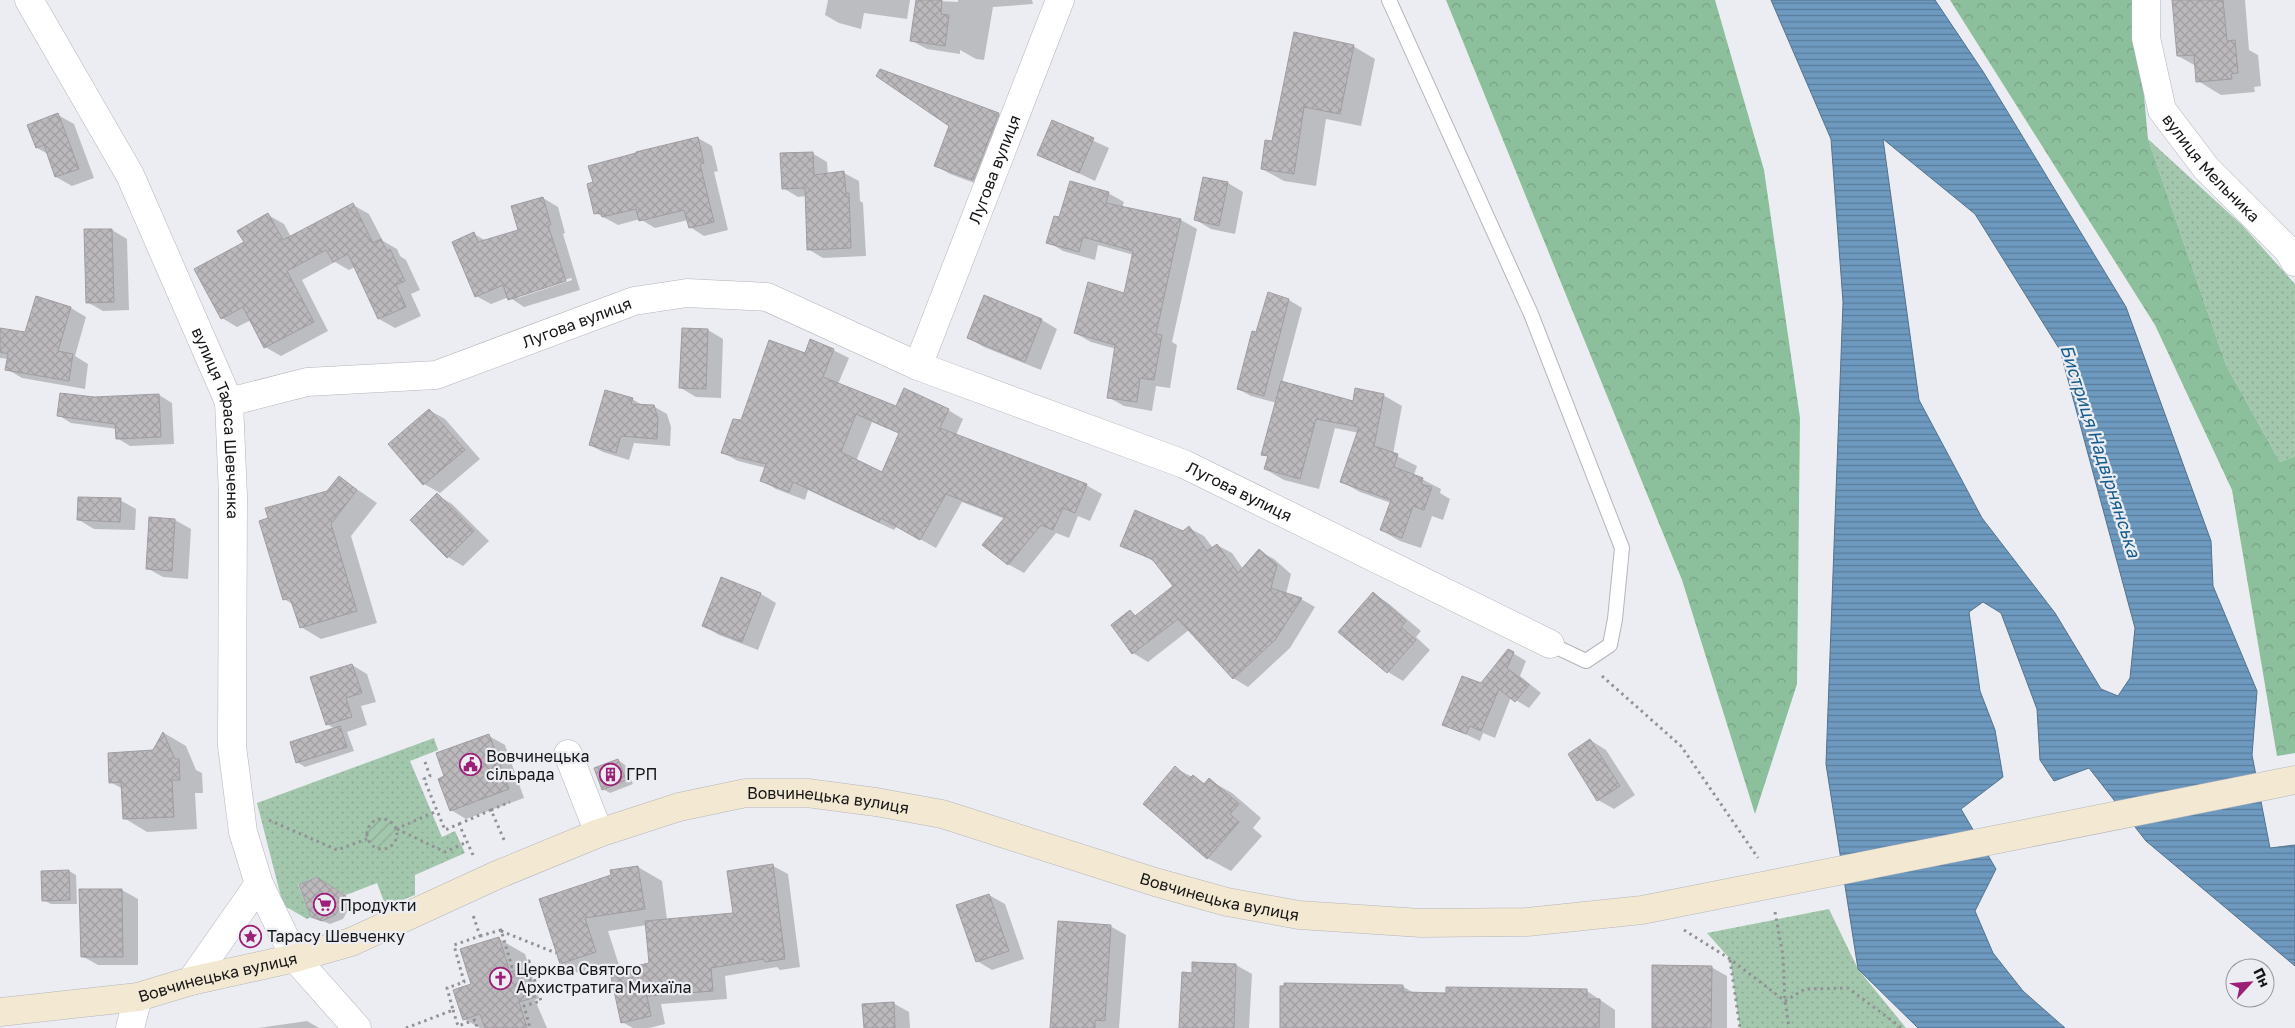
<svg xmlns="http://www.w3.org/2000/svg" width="2295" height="1028" font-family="'Golos Text',sans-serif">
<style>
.grass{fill:url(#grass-dots)}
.forest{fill:url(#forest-crowns)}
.garden{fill:url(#garden-furrows)}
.water{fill:url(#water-rules);stroke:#54728e;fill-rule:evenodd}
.shadow{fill:#0003;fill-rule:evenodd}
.building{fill:url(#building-cross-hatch);stroke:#a09da2;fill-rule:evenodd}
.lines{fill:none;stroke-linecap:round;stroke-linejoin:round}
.lane-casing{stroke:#b4b5ba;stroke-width:16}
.street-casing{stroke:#b4b5ba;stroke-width:29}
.secondary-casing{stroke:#b4b5ba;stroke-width:29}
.path{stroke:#929296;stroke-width:3;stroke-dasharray:2.5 4;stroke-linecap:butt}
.lane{stroke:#fff;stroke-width:14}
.street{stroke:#fff;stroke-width:28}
.secondary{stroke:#f3e8d2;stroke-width:28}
.labels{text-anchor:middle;stroke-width:4.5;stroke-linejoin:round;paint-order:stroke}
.street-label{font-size:16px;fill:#161618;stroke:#ecedf2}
.poi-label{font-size:16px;fill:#161618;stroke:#ecedf2;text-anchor:start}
.water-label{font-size:18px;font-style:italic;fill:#165c8d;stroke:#ecedf2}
</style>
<defs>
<pattern id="grass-dots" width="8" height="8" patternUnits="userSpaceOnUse" patternTransform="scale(1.25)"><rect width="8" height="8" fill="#a2c7ad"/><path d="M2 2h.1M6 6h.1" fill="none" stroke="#8baa94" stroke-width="1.8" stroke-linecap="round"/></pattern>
<pattern id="forest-crowns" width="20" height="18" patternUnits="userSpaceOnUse" patternTransform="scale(1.25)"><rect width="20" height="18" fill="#8cbf9b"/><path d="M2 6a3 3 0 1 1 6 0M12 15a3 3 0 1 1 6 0" fill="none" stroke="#78a385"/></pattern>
<pattern id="garden-furrows" width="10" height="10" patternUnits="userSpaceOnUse" patternTransform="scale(1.25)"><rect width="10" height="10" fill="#a2c7ad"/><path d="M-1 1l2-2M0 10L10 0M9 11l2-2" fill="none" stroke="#8baa94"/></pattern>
<pattern id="water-rules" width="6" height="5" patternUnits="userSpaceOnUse" patternTransform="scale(1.25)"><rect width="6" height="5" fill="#6e9ac0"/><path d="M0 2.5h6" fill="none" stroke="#597d9b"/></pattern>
<pattern id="building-cross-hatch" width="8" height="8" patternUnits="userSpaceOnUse" patternTransform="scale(1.25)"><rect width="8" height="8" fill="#bcb9bd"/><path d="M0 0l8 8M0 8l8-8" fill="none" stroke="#a19ea2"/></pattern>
</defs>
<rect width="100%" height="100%" fill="#ecedf2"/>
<!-- grass -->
<path class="grass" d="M2148,139L2242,225L2295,284V456L2280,462L2226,365Z
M434,738L438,750L410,761L442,837L455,831L465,853L415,875V895L386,907L377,883L346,895L316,877L298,885L311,917L307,919L283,905L257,803Z
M1829,909L1858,969L1906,1028H1740L1730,959L1707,933Z"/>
<!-- forest -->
<path class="forest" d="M1446,0H1715L1764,170L1800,418L1797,684L1755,814L1682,580Z
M1950,0H2135L2148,139L2226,365L2280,462L2295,456V753L2277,756L2232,490L2155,325Z"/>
<!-- garden -->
<path class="garden" d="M367 834a15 15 0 1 1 30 0a15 15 0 1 1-30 0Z"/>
<!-- water -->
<path class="water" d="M1771,0H1935L1984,73L2126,307L2211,541L2213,586L2257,691L2252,755L2270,848L2295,845V966L2146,841L2089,768L2054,781L2040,760L2037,709L2001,613L1983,602L1969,612L1980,691L1995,730L2003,777L1961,809L1996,869L1975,911L1993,953L2023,991L2065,1028H1918L1858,969L1826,764L1843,302L1831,139ZM1883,139L1975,214L2060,350L2135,628L2130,678L2118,696L2101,689L2055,613L1982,518L1919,400Z"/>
<!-- shadow -->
<path class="shadow" d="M828,0H910L907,19L864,13L861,29L839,23L825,15Z
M917,0L958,2V0H1032L1033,4L993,7L984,60L976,59L960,50V54L927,49L912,41Z
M2173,0H2245L2249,50L2258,55L2261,86L2254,87L2255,92L2221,95L2198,81L2196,66L2178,56Z
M1353,46L1375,59L1361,126L1326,119L1316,186L1284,181L1262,169L1273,142Z
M880,71L999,114L1013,123L988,188L950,174L936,166L950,126Z
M58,115L74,124L94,178L72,186L56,177L48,154L37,148Z
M1053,122L1109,148L1095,181L1039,154Z
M698,138L712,146L718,171L714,172L728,230L704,236L690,227L688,220L655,228L640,219L618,225L596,213Z
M812,153L827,162L828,175L844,173L859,181L860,201L863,203L866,256L823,258L808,249L806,196L798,197L783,188Z
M1228,183L1243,192L1235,234L1211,229L1196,220Z
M1108,193L1124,202L1122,208L1181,220L1197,229L1172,342L1177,345L1170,388L1156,386L1152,411L1124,406L1108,397L1116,349L1091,342L1075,333L1125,295L1134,255L1098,245L1095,260L1063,251L1048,242L1060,219Z
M543,198L558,207L565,233L563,234L580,290L524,307L509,297L491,304L476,296L474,234L486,241L519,230ZM571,278L572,280L518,298V295Z
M353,205L369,214L383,241L397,249L400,256L406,260L420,290L411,294L421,316L395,328L379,319L355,267L349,270L335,262L302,280L328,331L281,356L265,347L251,320L237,327L222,318L246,243L268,215L284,224L291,237Z
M112,230L127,239L129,310L103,311L87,302Z
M1268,294L1289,300L1302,308L1282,383L1354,402L1383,395L1402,406L1393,454L1417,466L1414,475L1441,489L1440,493L1450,499L1443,520L1432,516L1421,548L1400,541L1381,530L1391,503L1360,492L1342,482L1359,433L1335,428L1319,489L1284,480L1265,469L1268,457L1263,454L1277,403L1251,396L1238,389Z
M37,298L71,308L86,317L75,356L88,364L85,389L22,378L7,369L9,359L0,358V329L26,334Z
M1042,320L1057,329L1041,370L984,347L968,338Z
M708,330L723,339L721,398L696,397L681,388Z
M833,350L849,358L838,384L897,408L948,410L963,419L956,435L1086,485L1102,494L1090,521L1078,516L1069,538L1056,533L1024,573L1008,564L1005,519L962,502L936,548L897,526L894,530L808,490L805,500L776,489L761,480L766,468L738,461L723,453L741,422L806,354ZM872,422L900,434L882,473L856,461Z
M159,395L172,403L174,444L130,446L117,438V429L71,423L58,415Z
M632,399L644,406H653L667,414L671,427L670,446L634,443L629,460L603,452L590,445Z
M429,410L445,419L480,459L440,493L424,484L390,444Z
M339,477L377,503L351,536L377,623L321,639L301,627L294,605L284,599Z
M437,495L452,504L489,541L463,566L448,557Z
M120,500L136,509L135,530L94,529L79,520Z
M150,519L175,520L191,529L188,579L163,577L147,568Z
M1189,528L1204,536L1213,548L1217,545L1232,553L1243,569L1259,551L1274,559L1291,574L1286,594L1301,599L1315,607L1290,648L1248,687L1233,678L1189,630L1148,662L1133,653L1112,625L1130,612L1137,616L1174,587L1155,562L1122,545L1183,532Z
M722,579L761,594L776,603L758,650L719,635L704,626Z
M1373,594L1388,603L1421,631L1416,637L1430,650L1403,681L1388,672Z
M1508,650L1526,661L1520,676L1541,693L1529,708L1511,697L1495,738L1483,733L1480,741L1444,724L1481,685Z
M352,665L367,674L376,702L361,706L367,725L347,732L354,751L305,767L297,762L335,729L327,724Z
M164,733L186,746L196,770L202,773L203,793H195L197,829L147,832L124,818L123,789L110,782L154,752Z
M489,736L505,745L524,798L466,819L451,810L446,777Z
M1590,740L1606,750L1635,795L1614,809L1598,800Z
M618,760L625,765L633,784L610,793L603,789Z
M1175,768L1206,784L1209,780L1232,793L1261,818L1253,828L1262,836L1231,871L1207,858Z
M773,866L788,874L800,967L780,970L777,967L725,976L727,999L661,1004L665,1024L649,1028H633L622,1022L650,964L647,925L608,931L619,965L585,977L561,963L540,900L638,867L662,881L667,920L734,914Z
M69,871L76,875L77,904H51L43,900Z
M325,883L353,901L343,919L330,924L320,920Z
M122,890L138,899V965H98L82,956Z
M989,895L1005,904L1024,959L992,970L977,961Z
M1110,926L1126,935L1119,1028H1051Z
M499,939L525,954L539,998L535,1000L547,1028H480L464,1019L473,985Z
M1236,965L1252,974L1249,1028H1181L1193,974Z
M1711,967L1727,976V1028H1653Z
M1402,986L1416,994L1587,991L1615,1010V1028H1281Z
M893,1003L909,1012L910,1028H865Z
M307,1021L319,1028H258Z"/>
<!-- building -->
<path class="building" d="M916,0H942L941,14L949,15L945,46L910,41Z
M2172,0H2223L2227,41L2235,40L2238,73L2231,74L2232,79L2196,82L2194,55L2177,56Z
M1294,32L1354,45L1340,114L1304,107L1294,174L1261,169L1265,140L1272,141Z
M880,69L999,113L973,180L934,166L949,126L876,76Z
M58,113L79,169L55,177L44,145L36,148L27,125Z
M1052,120L1094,138L1079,173L1037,155Z
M698,137L704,163L700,164L714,222L689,228L684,210L639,221L636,209L602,217L601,213L594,214L587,184L593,182L588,166L636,153V152Z
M813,152L814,175L844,171L846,193H849L851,248L807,250L805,188L782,189L780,153Z
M1203,177L1228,182L1219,226L1194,220Z
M1070,181L1109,192L1106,203L1181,219L1156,334L1162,335L1154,380L1140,378L1137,402L1107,398L1115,345L1074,333L1088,282L1124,293L1133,251L1083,237L1079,252L1046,243L1054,216L1059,217Z
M543,197L551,225H548L566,281L508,300L503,285L475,297L452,242L474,232L478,242L518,230L511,206Z
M353,203L373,243L381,239L387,251L390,249L405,281L396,285L406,307L378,319L348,254L333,262L326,250L287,271L314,322L264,348L243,307L221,319L194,269L244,242L237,231L268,213L283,240Z
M84,229H112L114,302L86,303Z
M1268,292L1289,299L1264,396L1237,389L1252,331L1256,332Z
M984,295L1042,319L1025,362L967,338Z
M36,296L71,307L58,351L73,354L69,381L5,370L8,354L0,352V328L25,332Z
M682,328L708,329L706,389L679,388Z
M810,339L834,349L823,377L896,406L904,388L949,409L940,428L1087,484L1075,513L1063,508L1053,530L1041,525L1008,565L982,545L1005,517L946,494L920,540L881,518L879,522L793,482L789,492L760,481L766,464L721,453L733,419L741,420L769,340L805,353ZM856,414L899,433L882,472L841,452Z
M1281,381L1353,401L1355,388L1384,394L1374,446L1398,454L1394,467L1423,478L1421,484L1432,487L1424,510L1413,506L1402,538L1380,530L1391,500L1340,482L1359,427L1316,419L1300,479L1264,469L1268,456L1261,455Z
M605,390L633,398L631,404L654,405L658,419L657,439L621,436L616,453L589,445Z
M60,393L94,397L159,394L161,437L116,439L115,424L57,416Z
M429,409L465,450L423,485L388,444Z
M339,476L357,490L331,524L357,611L300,628L290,598L283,600L259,521L268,518L265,508L327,491Z
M437,493L474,531L447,558L410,520Z
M78,497L121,498L120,522L77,520Z
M1135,510L1183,531L1189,526L1207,551L1217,544L1238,573L1259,549L1277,565L1271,588L1302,598L1275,640L1233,679L1178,619L1132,654L1111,625L1130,610L1135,616L1173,586L1152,559L1120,546Z
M149,517L175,519L172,571L146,569Z
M721,577L761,593L742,642L702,626Z
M1373,592L1406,621L1401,627L1416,640L1387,673L1338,632Z
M1508,649L1514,652L1507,668L1529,685L1515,702L1499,689L1481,731L1470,726L1466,734L1442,725L1462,676L1481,683Z
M352,664L362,693L346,698L352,717L326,725L310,677Z
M340,726L347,747L296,763L290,742Z
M163,732L175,759H179L180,780H172L174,817L123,819L121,782L109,783L108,753L153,750Z
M489,734L509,789L450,811L438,779L444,776L436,753Z
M1590,739L1620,786L1597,801L1568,754Z
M618,759L626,780L602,790L594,768Z
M1175,766L1189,779L1193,775L1204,784L1209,778L1239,804L1230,814L1239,822L1207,859L1143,804Z
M773,864L785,959L765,962L764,959L711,968L713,991L647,996L651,1016L621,1023L610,972L649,963L645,921L733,913L727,871Z
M638,866L645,909L585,918L596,952L560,964L539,899L611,875L610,870Z
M69,870L70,900L42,901L41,871Z
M317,877L346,896L335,915L322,921L311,917L299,885Z
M79,889H122L123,957H81Z
M989,894L1009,951L976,962L956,905Z
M1058,921L1111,925L1105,1021L1095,1020V1028H1050Z
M499,937L510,972L527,967L536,997L519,1002L527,1028H485L480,1014L463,1020L453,990L471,984L460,949Z
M1192,962L1236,964L1234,1028H1179L1182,972L1192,973Z
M1652,965L1712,966L1711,1028H1652Z
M1284,983L1403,985V992L1446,993V987L1587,989V999H1600L1599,1028H1280V986H1284Z
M894,1002L895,1028H864L862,1004Z"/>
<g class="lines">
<defs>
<path id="lane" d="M1389,0L1531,314L1622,548L1615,619L1610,645L1586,661L1550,644"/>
<g id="street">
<path id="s1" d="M29,0L130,175L229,402L233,496L232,746L243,832L259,884L295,958L357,1028"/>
<path id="s2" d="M2146,0V38L2162,110L2206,168L2288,250L2295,262"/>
<path id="s3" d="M918,366L1060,0"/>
<path id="s4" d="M229,402L307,382L436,375L634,301L687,293L767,297L918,366L1184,464L1550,644"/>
<path d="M568,754L599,833"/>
<path d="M191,981L259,884"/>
<path d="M130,1028L138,997"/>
</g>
<g id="secondary">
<path id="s5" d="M0,1012L138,997L191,981L295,958L351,942L497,875L599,833L679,807L746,793H807L876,802L942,814L1155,882L1227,902L1299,915L1421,923L1527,922L1642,910L1677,903L2295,780"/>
</g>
</defs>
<!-- lane casing -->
<use href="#lane" class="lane-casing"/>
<!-- street casing -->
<use href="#street" class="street-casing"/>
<!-- secondary casing -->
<use href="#secondary" class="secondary-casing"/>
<!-- path -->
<path class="path" d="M1602,676L1681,746L1758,858
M425,762L430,776L424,779L445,830L459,824L473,855
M491,810L510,802
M367 834a15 15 0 1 1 30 0a15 15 0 1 1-30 0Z
M269,820L337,850L367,839
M459,824L491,810L505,842
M396,829L437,811
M397,829L445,852L467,842
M1775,912L1783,956L1785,1001L1789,1028
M1684,930L1730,959L1785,1001L1805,989L1848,988L1902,1028
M501,931L556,953
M480,936L501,930L512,967L529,961L541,1001L524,1006L530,1028
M1730,960L1740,1028
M453,1010L458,1026L475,1020L477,1028
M406,1028L453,1010L447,988L464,982L454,945L480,936L473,915"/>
<!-- lane -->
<use href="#lane" class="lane"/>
<!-- street -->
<use href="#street" class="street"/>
<!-- secondary -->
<use href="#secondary" class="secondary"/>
</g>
<!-- icons -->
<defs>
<symbol id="civic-ring" viewBox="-11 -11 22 22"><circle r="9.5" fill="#ecedf2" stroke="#9c2077" stroke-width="1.5"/><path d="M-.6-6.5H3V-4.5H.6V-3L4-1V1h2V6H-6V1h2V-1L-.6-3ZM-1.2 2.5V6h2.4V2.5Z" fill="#9c2077"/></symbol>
<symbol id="building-ring" viewBox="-11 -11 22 22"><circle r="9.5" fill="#ecedf2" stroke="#9c2077" stroke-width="1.5"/><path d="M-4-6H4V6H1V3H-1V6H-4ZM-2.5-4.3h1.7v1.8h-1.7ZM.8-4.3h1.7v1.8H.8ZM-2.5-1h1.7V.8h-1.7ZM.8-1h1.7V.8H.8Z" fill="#9c2077"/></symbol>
<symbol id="supermarket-ring" viewBox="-11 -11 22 22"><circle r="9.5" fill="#ecedf2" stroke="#9c2077" stroke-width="1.5"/><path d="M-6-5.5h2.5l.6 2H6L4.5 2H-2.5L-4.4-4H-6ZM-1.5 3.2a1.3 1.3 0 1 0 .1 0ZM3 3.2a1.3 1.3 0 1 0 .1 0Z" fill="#9c2077"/></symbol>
<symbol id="sight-ring" viewBox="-11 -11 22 22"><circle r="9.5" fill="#ecedf2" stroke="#9c2077" stroke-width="1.5"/><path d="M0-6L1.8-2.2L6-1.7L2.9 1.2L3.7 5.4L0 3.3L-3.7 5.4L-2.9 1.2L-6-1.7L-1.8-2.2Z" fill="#9c2077"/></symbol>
<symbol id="church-ring" viewBox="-11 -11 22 22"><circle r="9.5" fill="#ecedf2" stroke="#9c2077" stroke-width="1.5"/><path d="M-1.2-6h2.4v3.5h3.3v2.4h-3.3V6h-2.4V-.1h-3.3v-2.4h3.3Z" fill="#9c2077"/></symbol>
</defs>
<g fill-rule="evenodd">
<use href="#civic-ring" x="458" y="752" width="25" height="25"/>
<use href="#building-ring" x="598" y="762" width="25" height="25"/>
<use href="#supermarket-ring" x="312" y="892" width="25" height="25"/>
<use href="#sight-ring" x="238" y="924" width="25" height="25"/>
<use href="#church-ring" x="488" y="966" width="25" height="25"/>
</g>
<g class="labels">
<!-- street labels -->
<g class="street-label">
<text dy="6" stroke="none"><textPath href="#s2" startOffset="188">вулиця Мельника</textPath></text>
<text dy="6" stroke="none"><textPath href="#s3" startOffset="211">Лугова вулиця</textPath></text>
<text dy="6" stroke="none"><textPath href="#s4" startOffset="360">Лугова вулиця</textPath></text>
<text dy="6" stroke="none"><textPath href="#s1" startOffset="468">вулиця Тараса Шевченка</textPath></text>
<text dy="6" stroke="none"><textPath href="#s4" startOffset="1066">Лугова вулиця</textPath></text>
<text dy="6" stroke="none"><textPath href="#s5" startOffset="865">Вовчинецька вулиця</textPath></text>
<text dy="6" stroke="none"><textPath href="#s5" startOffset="1270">Вовчинецька вулиця</textPath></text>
<text dy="6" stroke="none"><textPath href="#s5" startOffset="221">Вовчинецька вулиця</textPath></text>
</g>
<!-- poi labels -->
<g class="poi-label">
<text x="486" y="762">Вовчинецька<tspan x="486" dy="18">сільрада</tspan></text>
<text x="626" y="780">ГРП</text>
<text x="340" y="911">Продукти</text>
<text x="267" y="942">Тарасу Шевченку</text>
<text x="516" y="975">Церква Святого<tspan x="516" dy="18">Архистратига Михаїла</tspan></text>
</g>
<!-- water labels -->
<g class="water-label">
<text transform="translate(2100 451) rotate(72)" y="6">Бистриця Надвірнянська</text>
</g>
</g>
<!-- north arrow -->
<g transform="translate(2250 983) rotate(64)"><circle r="24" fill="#ecedf2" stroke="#96979b"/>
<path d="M0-4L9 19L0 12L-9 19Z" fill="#9c2077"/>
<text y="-8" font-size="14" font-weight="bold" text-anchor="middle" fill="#161618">Пн</text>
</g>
</svg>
